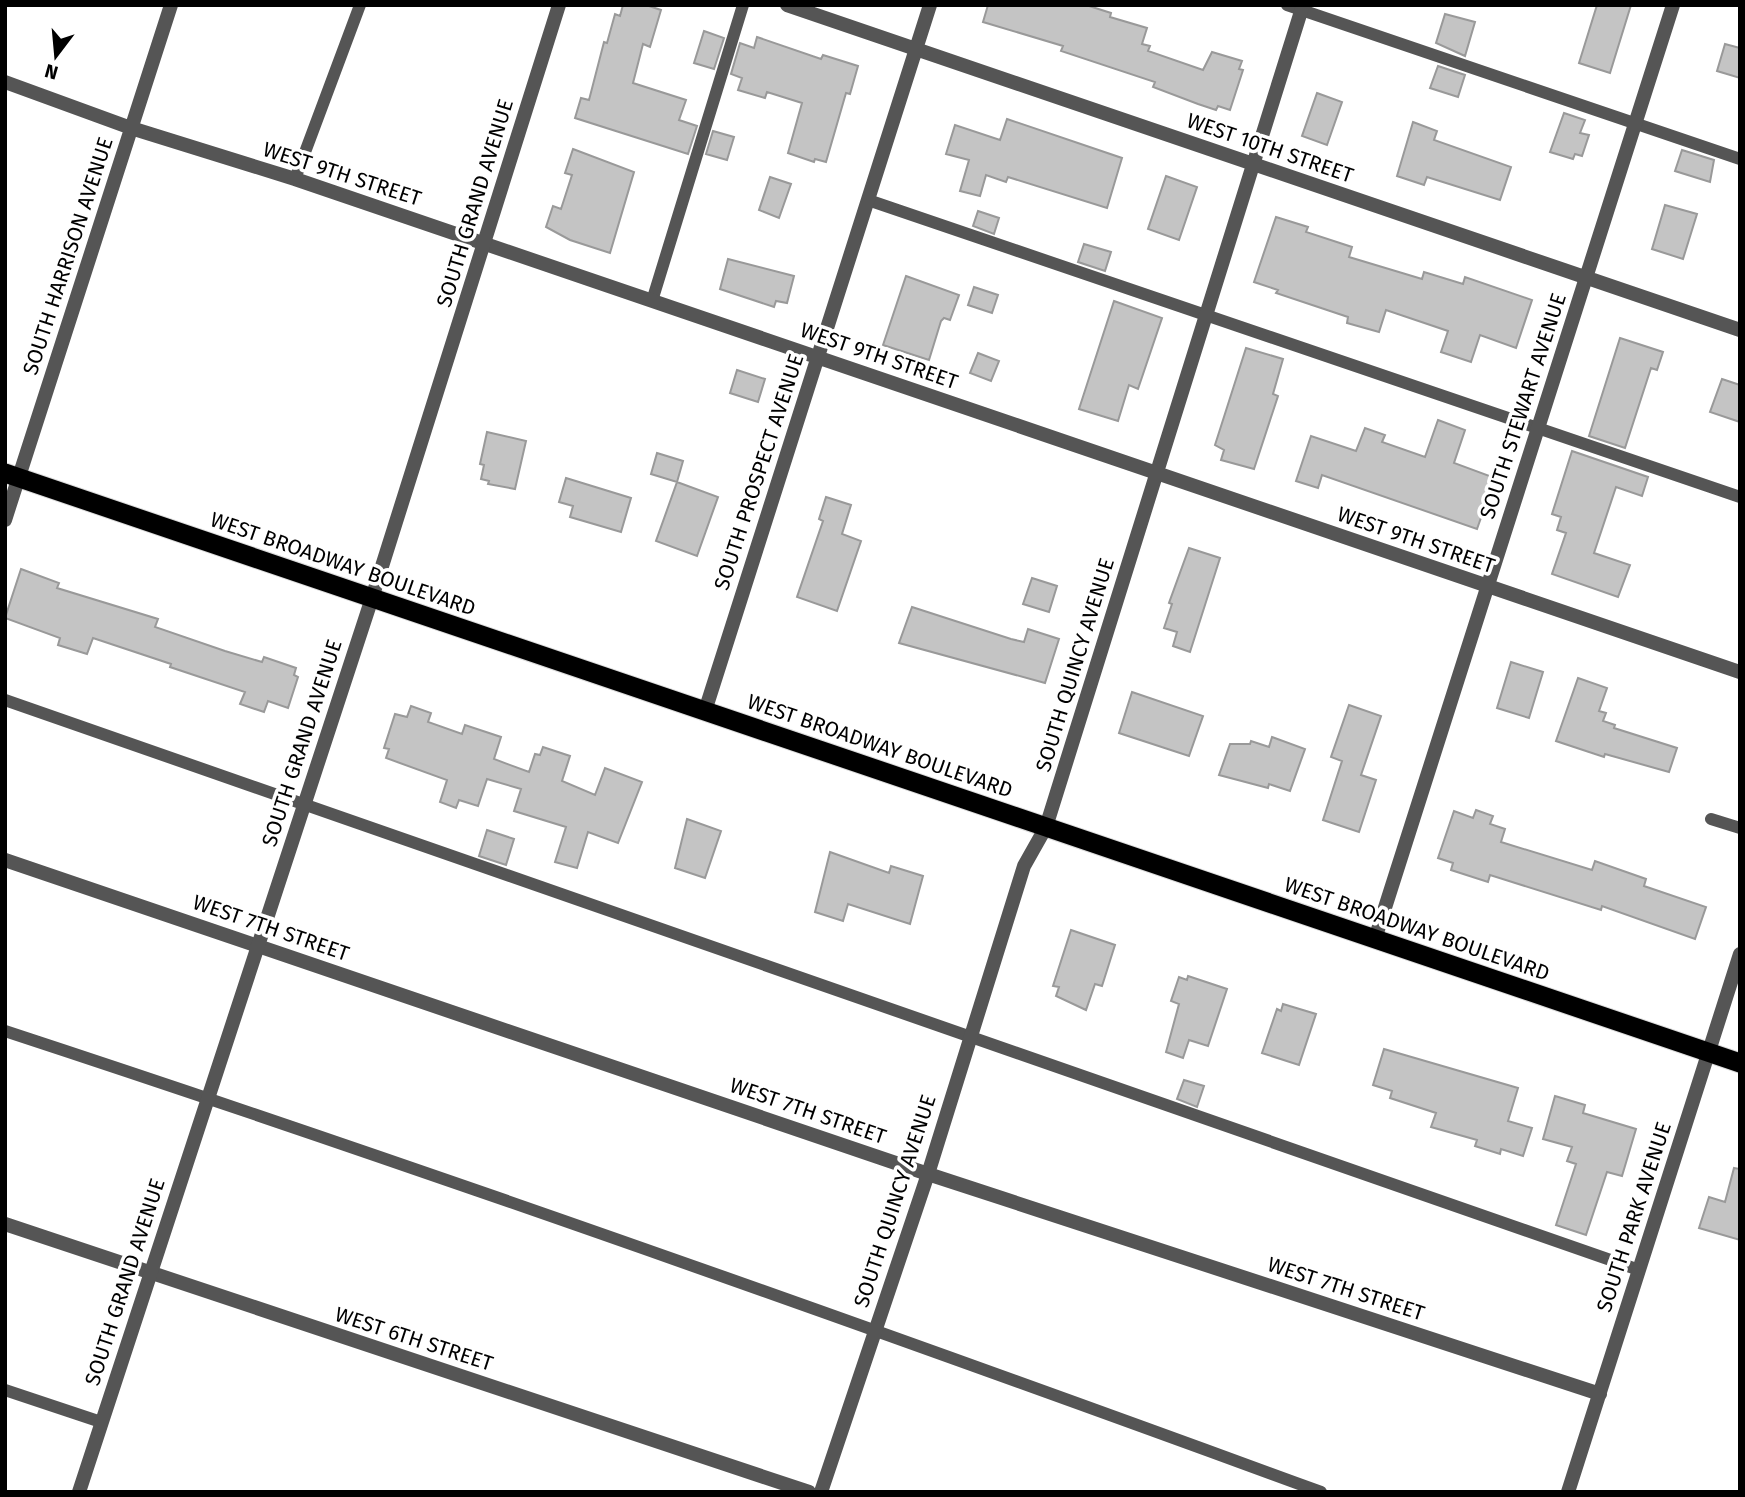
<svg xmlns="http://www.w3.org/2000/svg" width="1745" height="1497" font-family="'Fira Sans',sans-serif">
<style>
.building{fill:#c4c4c4;stroke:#999;stroke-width:2}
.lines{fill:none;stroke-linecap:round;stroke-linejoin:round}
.trunk-casing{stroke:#dbdbdb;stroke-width:21}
.service{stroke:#555;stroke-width:12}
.minor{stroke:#555;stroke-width:14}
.tertiary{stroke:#555;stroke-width:14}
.trunk{stroke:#000;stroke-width:19}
.labels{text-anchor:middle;stroke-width:7;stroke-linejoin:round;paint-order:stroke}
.street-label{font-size:21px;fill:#000;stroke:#fff}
</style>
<rect width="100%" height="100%" fill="#fff"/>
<!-- building -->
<path class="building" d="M623,5H646L661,10L650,47L643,44L633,83L686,100L679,120L697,126L688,154L575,118L581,98L589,100L604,42L607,43L615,14L620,16Z
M988,5H1086L1111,13L1110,17L1147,28L1142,44L1150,46L1148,51L1203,70L1212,52L1242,61L1239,69L1243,70L1230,110L1218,106L1216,110L1198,104L1153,87L1155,82L1061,51L1063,46L983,22Z
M1597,5H1631L1610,73L1579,63Z
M1445,14L1475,22L1465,56L1436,43Z
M704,31L724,38L714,69L694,63Z
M757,37L821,59L823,55L858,66L850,94L846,93L826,162L815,159L814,162L788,153L802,103L767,92L765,98L738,90L742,78L731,74L740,43L754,48Z
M1725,44L1740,48V78L1717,71Z
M1438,66L1465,75L1458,97L1430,88Z
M1317,93L1342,102L1327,145L1302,136Z
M1564,113L1585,120L1580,133L1589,135L1582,156L1575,154L1573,159L1550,152Z
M1007,119L1122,158L1107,208L1008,177L1006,182L986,175L980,196L960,191L969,160L946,154L955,125L1000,140Z
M1413,122L1437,131L1434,140L1511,167L1500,200L1427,177L1424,185L1397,176Z
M713,131L734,137L727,160L706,154Z
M573,149L634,172L610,253L570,240L546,227L553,206L561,209L572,175L565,173Z
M1682,150L1714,160L1710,182L1675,171Z
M1166,176L1197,187L1179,240L1148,229Z
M770,177L791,184L779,218L759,210Z
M1665,205L1697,214L1683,259L1652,249Z
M978,211L999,218L994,234L973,226Z
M1276,217L1308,227L1306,232L1352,247L1349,257L1422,279L1424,272L1463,284L1465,277L1532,300L1516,348L1480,335L1471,362L1441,352L1448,331L1386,310L1379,332L1347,323L1348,317L1276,293L1278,290L1254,282Z
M1084,244L1111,252L1105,271L1078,262Z
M728,259L794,276L787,303L776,301L774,307L720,289Z
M906,276L959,295L950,320L944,318L941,321L929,360L883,345Z
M974,287L998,295L992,313L968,305Z
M1114,301L1162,318L1138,389L1129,385L1118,421L1079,409Z
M1620,338L1663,352L1657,370L1651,368L1625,448L1589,436Z
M1246,348L1283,359L1273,394L1278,396L1254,469L1221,460L1224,450L1215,445Z
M978,353L999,361L991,381L970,373Z
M737,370L765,379L758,402L730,393Z
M1722,379L1740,385V422L1710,412Z
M1438,420L1465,430L1454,463L1495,478L1477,529L1322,475L1318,488L1296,481L1311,436L1356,451L1365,428L1385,435L1382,442L1425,457Z
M487,432L526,441L515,489L488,484L489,481L481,479L484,465L480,464Z
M1572,451L1648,477L1642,496L1616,487L1594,553L1630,565L1618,597L1552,574L1566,533L1557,530L1561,517L1552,514Z
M657,453L683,461L677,482L651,474Z
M566,478L631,498L621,532L570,517L573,506L559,502Z
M677,482L718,497L697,556L656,541Z
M826,497L851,505L842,534L861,541L837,611L797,597L823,521L819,519Z
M1189,548L1220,558L1190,652L1173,646L1177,632L1164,628L1172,604L1169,603Z
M21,569L59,583L57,588L158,619L155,627L225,651L262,662L264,657L296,668L294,675L298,677L288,708L268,701L264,712L240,704L245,692L170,667L171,664L93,638L87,654L58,645L60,638L5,618Z
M1032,578L1057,586L1049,612L1023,604Z
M912,607L1011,639L1024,642L1028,629L1059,639L1045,683L899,643Z
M1511,662L1543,672L1529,718L1497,708Z
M1578,678L1607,688L1599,711L1606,713L1603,721L1615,725L1614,728L1677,748L1669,772L1605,754L1604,757L1556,741Z
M1132,692L1203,716L1189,756L1119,733Z
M1349,705L1381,716L1361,775L1376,780L1359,832L1323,820L1342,761L1331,757Z
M411,706L431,713L428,722L462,734L465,725L501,737L494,759L529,772L535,754L540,755L543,747L570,756L562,781L595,795L605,768L642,782L618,843L588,832L577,868L555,862L566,827L514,811L521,789L487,779L478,806L459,800L456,808L440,802L447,780L386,758L389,749L384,748L395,714L407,717Z
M1272,737L1305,749L1290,791L1269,784L1268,788L1219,775L1230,744H1250L1251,741L1269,747Z
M1476,810L1493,816L1490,824L1505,829L1501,842L1592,870L1595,861L1646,879L1644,886L1706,907L1695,939L1602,906L1601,910L1490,875L1488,882L1451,870L1453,863L1438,858L1454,811L1473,818Z
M687,819L721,831L705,878L675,868Z
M487,830L514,839L506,865L479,856Z
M830,852L889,873L891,866L923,876L910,924L848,904L843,921L815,912Z
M1071,930L1115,945L1102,986L1095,984L1086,1010L1056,996L1059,987L1053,986Z
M1188,976L1227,989L1208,1046L1189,1040L1183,1058L1166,1052L1179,1004L1171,1001L1179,977L1187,980Z
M1283,1004L1316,1014L1299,1065L1262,1053L1277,1009L1281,1011Z
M1384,1049L1518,1088L1508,1121L1532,1128L1523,1156L1501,1149L1500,1154L1475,1146L1477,1140L1431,1127L1436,1113L1390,1098L1392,1091L1373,1085Z
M1184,1080L1204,1086L1197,1107L1177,1099Z
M1555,1096L1585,1105L1583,1113L1636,1129L1622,1176L1607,1172L1586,1235L1556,1225L1576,1164L1567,1161L1572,1147L1543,1139Z
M1734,1168L1740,1169V1240L1699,1228L1709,1197L1725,1202Z"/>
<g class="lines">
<defs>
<path id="trunk" d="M5,473L1740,1063"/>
</defs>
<!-- trunk casing -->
<use href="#trunk" class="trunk-casing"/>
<!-- service -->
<path class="service" d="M1287,5L1740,159
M295,179L360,5
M868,200L1740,497
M652,301L743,5
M5,700L1639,1270
M1711,819L1740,828
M5,1031C447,1176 884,1332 1321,1492
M5,1390L101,1422"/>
<!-- minor -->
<path class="minor" d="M787,5L1740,330
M5,82L131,128L295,179L1740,672
M5,520L171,5
M705,711L930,5
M5,860L928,1174L1600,1394
M1375,939L1673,5
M5,1224L809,1492
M821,1492L928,1174L1024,866L1046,827L1303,5
M1568,1492L1740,954"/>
<!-- tertiary -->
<path class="tertiary" d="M79,1492L372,598L559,5"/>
<!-- trunk -->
<use href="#trunk" class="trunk"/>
</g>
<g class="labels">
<!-- street labels -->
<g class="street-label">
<text transform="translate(1270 148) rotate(19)" y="7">WEST 10TH STREET</text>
<text transform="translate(342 174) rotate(18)" y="7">WEST 9TH STREET</text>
<text transform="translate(475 203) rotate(-73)" y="7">SOUTH GRAND AVENUE</text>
<text transform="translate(68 256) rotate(-72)" y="7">SOUTH HARRISON AVENUE</text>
<text transform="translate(879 356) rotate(19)" y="7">WEST 9TH STREET</text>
<text transform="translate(1523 406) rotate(-72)" y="7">SOUTH STEWART AVENUE</text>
<text transform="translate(759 472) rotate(-72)" y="7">SOUTH PROSPECT AVENUE</text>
<text transform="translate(1416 540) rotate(19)" y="7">WEST 9TH STREET</text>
<text transform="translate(343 564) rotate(19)" y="7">WEST BROADWAY BOULEVARD</text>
<text transform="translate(1075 665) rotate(-73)" y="7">SOUTH QUINCY AVENUE</text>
<text transform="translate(302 743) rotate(-72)" y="7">SOUTH GRAND AVENUE</text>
<text transform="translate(880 746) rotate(19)" y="7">WEST BROADWAY BOULEVARD</text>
<text transform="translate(271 928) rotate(19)" y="7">WEST 7TH STREET</text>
<text transform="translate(1417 929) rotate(19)" y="7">WEST BROADWAY BOULEVARD</text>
<text transform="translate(808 1111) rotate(19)" y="7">WEST 7TH STREET</text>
<text transform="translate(895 1201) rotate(-72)" y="7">SOUTH QUINCY AVENUE</text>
<text transform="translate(1634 1217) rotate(-72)" y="7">SOUTH PARK AVENUE</text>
<text transform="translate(125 1282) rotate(-72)" y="7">SOUTH GRAND AVENUE</text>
<text transform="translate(1346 1289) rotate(18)" y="7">WEST 7TH STREET</text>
<text transform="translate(414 1339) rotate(18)" y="7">WEST 6TH STREET</text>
</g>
</g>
<!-- border -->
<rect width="1745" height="1497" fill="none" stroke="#000000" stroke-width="14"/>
<!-- north arrow -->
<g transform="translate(56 56) rotate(196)" stroke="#ffffff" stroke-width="5" paint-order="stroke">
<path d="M0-5L12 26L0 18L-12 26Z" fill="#000000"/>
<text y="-10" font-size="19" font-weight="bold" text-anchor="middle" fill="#000000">N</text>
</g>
</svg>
